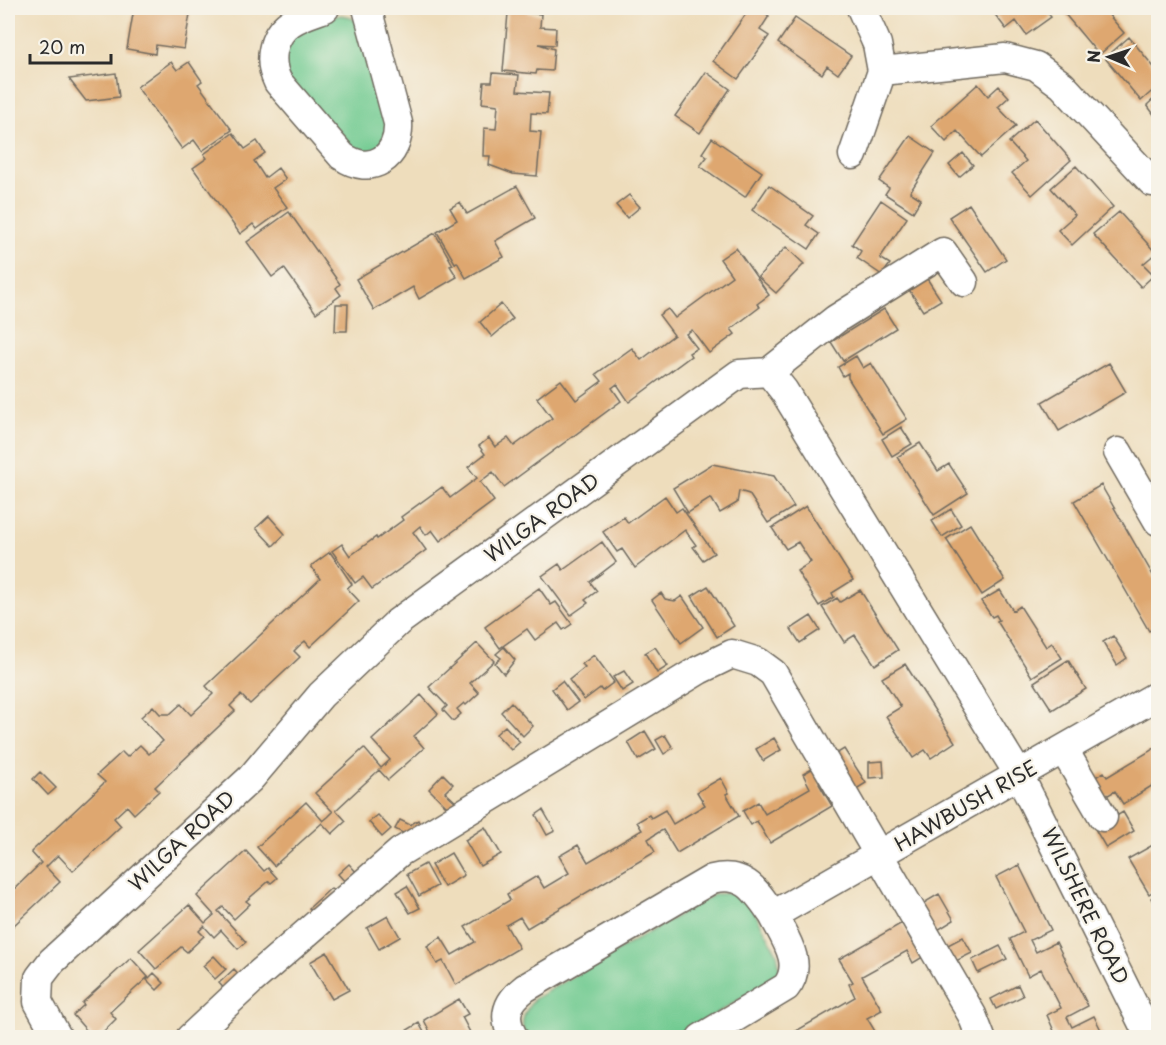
<svg xmlns="http://www.w3.org/2000/svg" width="1166" height="1045" font-family="'Playpen Sans',sans-serif">
<style>
.green{fill:#72cb92;stroke:#4e7b5e;stroke-width:1.5}
.building{fill:#dea76f}
.lines{fill:none;stroke-linecap:round;stroke-linejoin:round}
.minor-casing{stroke:#6f695e;stroke-width:31}
.minor{stroke:#fff;stroke-width:28}
.labels{text-anchor:middle;stroke-width:4.5;stroke-linejoin:round;paint-order:stroke}
.street-label{font-size:20px;fill:#2b2b2b;stroke:#f7f3e8}
</style>
<rect width="100%" height="100%" fill="#f7f3e8"/>
<filter id="ink" filterUnits="userSpaceOnUse"><feTurbulence type="fractalNoise" baseFrequency=".0167" numOctaves="2"/><feDisplacementMap in="SourceGraphic" scale="12" xChannelSelector="R" yChannelSelector="G"/><feConvolveMatrix kernelMatrix="1 2 1 2 8 2 1 2 1" color-interpolation-filters="sRGB"/></filter>
<filter id="wash" filterUnits="userSpaceOnUse"><feTurbulence type="fractalNoise" baseFrequency=".008" numOctaves="4" result="noise"/><feDisplacementMap in="SourceGraphic" scale="24" xChannelSelector="R" yChannelSelector="G"/><feGaussianBlur stdDeviation="1.35" result="paint"/><feColorMatrix in="noise" values="0 0 0 0 0 0 0 0 0 0 0 0 0 0 0 0 0 1.4 0 .05"/><feComposite in="paint" operator="in"/></filter>
<g filter="url(#wash)">
<rect width="100%" height="100%" fill="#eeddbc"/>
<!-- green -->
<path class="green" d="M341,15L348,16L358,22L389,127L386,144L362,156L287,80L282,53L294,34L332,17Z
M733,893L748,900L777,953L780,970L775,979L676,1037L526,1038C518,1023 525,1011 534,999L715,894Z"/>
<g id="blocks">
<!-- building -->
<path class="building" d="M134,8H191L184,49L156,45L155,54L127,49Z
M504,8H527V13L541,14L540,27L556,28L555,45L539,44L554,49L552,71L537,70L536,74L503,71L508,13H503Z
M750,8H757L769,16L760,30L769,36L738,79L713,61Z
M990,8H1044L1051,17L1026,35L1016,21L1006,29Z
M1070,8H1103L1124,33L1099,55L1064,13Z
M795,18L851,56L838,74L827,66L822,74L778,43Z
M1129,37L1158,72V86L1141,101L1105,58Z
M171,62L177,70L189,62L202,81L198,84L232,130L202,151L194,140L182,149L137,87Z
M706,72L730,89L700,133L675,116Z
M116,73L119,97L86,101L69,79Z
M493,73L519,75L517,91L549,93L547,114L531,113L530,131L541,132L537,176L513,174L489,165L490,156H483L484,128L496,129L498,105L482,103L484,82H492Z
M978,84L988,96L999,86L1009,97L998,107L1016,126L981,157L957,131L946,142L931,126Z
M1158,95V120L1147,105Z
M1035,119L1071,160L1032,195L1012,173L1026,161L1009,142Z
M233,133L245,149L257,141L265,153L254,161L265,178L278,168L286,179L273,188L287,207L257,229L253,224L240,234L193,168L207,158L204,154Z
M910,136L935,153L910,192L921,199L913,212L885,194L889,188L879,181Z
M712,138L762,172L745,197L700,166L707,157L702,153Z
M963,153L973,165L959,177L949,165Z
M1076,166L1113,207L1072,245L1058,230L1075,215L1051,188Z
M769,185L813,216L806,225L819,234L809,249L752,210Z
M517,186L535,218L495,241L504,257L466,278L457,262L455,263L437,232L457,220L450,208L460,202L467,214Z
M629,195L640,207L627,218L616,205Z
M881,200L907,218L880,258L890,264L882,275L857,258L861,251L852,244Z
M969,204L1006,259L987,272L949,217Z
M289,212L340,284L336,288L341,295L316,313L284,268L272,277L247,242Z
M1119,212L1156,253L1143,264L1154,275L1141,287L1093,234Z
M435,233L453,265L450,266L457,277L419,299L413,287L374,310L356,279Z
M786,247L804,264L776,293L758,277Z
M736,248L769,295L757,304L760,307L731,329L735,334L709,353L692,330L686,334L697,348L689,353L691,356L629,402L617,384L612,388L621,401L504,487L493,472L480,482L494,501L440,541L432,530L426,535L420,526L413,532L426,550L372,589L363,577L355,583L332,551L342,544L350,556L376,537L377,539L403,520L401,517L442,487L450,498L477,478L468,467L485,454L479,446L489,438L495,447L508,438L514,446L552,418L537,398L561,380L576,400L602,381L596,374L632,348L641,360L674,335L659,315L668,309L675,318L732,276L720,259Z
M924,274L941,300L923,311L906,285Z
M336,304H348L347,331H335Z
M501,304L513,319L492,337L480,322Z
M884,309L896,328L843,361L831,342Z
M856,356L863,368L871,363L907,419L883,434L848,378V373L843,376L838,367Z
M1109,363L1126,392L1059,431L1042,402Z
M901,427L912,444L892,456L882,439Z
M920,443L938,471L949,464L968,493L934,515L897,457Z
M712,464L774,476L794,507L768,523L749,494L739,491L737,503L720,513L711,498L688,513L673,488Z
M1101,485L1158,584V625L1149,631L1074,501Z
M665,496L676,512L682,508L714,553L703,560L693,547L696,545L685,530L635,568L622,549L617,552L603,532L624,517L628,523Z
M806,506L853,580L832,593L834,597L819,606L797,571L811,562L798,542L786,549L772,528Z
M951,509L961,525L942,537L932,521Z
M269,516L285,534L273,546L256,528Z
M970,524L1005,580L982,595L946,539Z
M602,542L616,562L590,582L597,591L585,600L588,603L571,615L542,576L559,564L563,570Z
M330,552L352,584L347,588L359,601L310,647L305,641L299,646L294,651L300,657L250,704L241,695L230,706L235,711L155,787L159,791L134,814L127,806L114,818L121,826L73,871L58,855L46,867L60,882L11,928L8,924V895L41,863L31,852L105,782L97,775L122,752L127,757L140,745L149,754L163,741L141,717L153,706L160,714H170L181,704L191,715L213,694L206,686L320,579L311,566Z
M708,586L734,626L717,637L692,596Z
M539,588L551,605L556,602L572,624L563,630L558,623L535,640L527,629L500,648L485,627Z
M860,590L898,650L875,665L855,635L844,642L822,607L837,598L840,602Z
M1000,590L1013,611L1020,606L1046,647L1052,643L1062,658L1032,677L997,621L999,620L996,615L992,617L981,601Z
M661,593L665,599L675,601L682,596L703,627L681,643L652,600Z
M811,616L820,630L800,643L791,629Z
M1113,636L1127,658L1117,665L1103,642Z
M477,643L494,661L470,683L479,693L466,705L464,703L457,709L461,714L453,721L443,710L447,706L429,687Z
M504,647L515,660L504,674L495,663L501,658L496,654Z
M655,647L668,666L657,673L645,653Z
M594,655L614,682L602,691L600,688L584,700L569,680L585,667L582,664Z
M1068,660L1086,689L1052,710L1034,682Z
M905,664L955,742L931,758L925,750L913,758L886,716L901,707L882,678Z
M624,671L633,684L622,691L613,677Z
M562,681L578,702L567,710L552,689Z
M421,695L438,714L414,736L424,748L388,780L379,770L336,810L346,821L332,834L322,823L274,866L257,847L306,802L323,821L328,817L333,812L315,793L364,748L381,768L390,760L372,740Z
M511,702L533,726L523,736L501,712Z
M505,726L520,742L511,750L496,734Z
M645,731L656,749L638,760L628,742Z
M665,735L673,748L664,754L656,740Z
M774,738L781,750L763,761L756,749Z
M1158,746V782L1123,804L1115,791L1103,798L1092,779L1104,772L1107,777Z
M844,749L866,783L853,791L831,757Z
M883,761L884,777L869,778V762Z
M817,766L825,781L819,784L832,806L770,843L757,821L751,825L743,811L758,802L765,814L810,788L803,774Z
M40,772L56,788L48,795L33,779Z
M443,774L453,784L445,792L458,804L451,811L429,789Z
M721,778L729,793L726,794L739,816L677,853L663,830L659,832L648,839L655,852L527,928L520,917L506,925L519,948L456,985L443,961L437,964L427,946L441,937L452,955L475,942L465,927L510,900L507,894L537,876L544,888L569,873L559,856L578,845L588,862L642,830L637,822L649,815L651,818L665,810L673,824L705,805L697,792Z
M543,810L555,831L547,835L536,815Z
M1123,812L1134,831L1106,848L1095,829Z
M378,815L391,829L382,837L369,822Z
M400,820L410,825L418,820L423,829L410,837L395,829Z
M485,827L501,854L480,866L465,840Z
M1158,842V888L1149,894L1128,859Z
M246,851L264,871L268,868L277,878L271,883L269,881L246,901L250,904L234,919L223,907L218,911L246,942L238,949L221,930L214,937L204,926L199,931L204,936L187,952L181,947L156,969L139,950L189,905L205,923L214,915L197,896Z
M451,853L464,875L444,887L431,865Z
M349,864L358,874L347,884L338,874Z
M425,864L437,886L419,896L407,874Z
M1019,865L1051,930L1030,940L1036,952L1056,942L1088,1006L1067,1017L1072,1027L1094,1016L1105,1038H1058L1054,1031L1047,1015L1061,1008L1041,969L1028,976L1010,939L1024,932L996,877Z
M407,886L420,908L410,913L397,892Z
M331,888L336,895L314,915L309,908Z
M939,894L954,920L933,933L917,907Z
M1158,894V911L1151,898Z
M388,916L400,937L379,949L367,928Z
M902,923L913,943L918,940L926,955L913,963L907,951L862,976L882,1010L867,1018L879,1038H784L855,997L849,984L853,982L839,959Z
M963,937L972,953L952,963L944,947Z
M1000,946L1007,959L978,973L972,960Z
M327,952L349,990L332,999L310,962Z
M214,956L226,969L215,979L203,966Z
M131,958L148,977L110,1012L116,1019L97,1038H93L73,1015L84,1005L82,1003Z
M234,969L243,979L228,993L219,983Z
M154,973L164,983L157,990L147,980Z
M1018,985L1023,996L996,1009L991,999Z
M459,999L468,1014L462,1017L473,1038H394L419,1023L426,1036L431,1034L424,1020Z"/>
</g>
</g>
<g filter="url(#ink)">
<use href="#blocks" fill-opacity="0" stroke="#6f695e" stroke-width="1.5"/>
<g class="lines">
<defs>
<path id="minor" d="M325,8C314,12 300,16 290,23C271,37 268,62 278,82L342,156C371,177 400,157 398,123L367,8
M882,71L1005,58L1036,66L1062,85L1152,182
M853,155L882,71L877,44L861,8
M769,372L836,319L943,252L964,282
M1118,452L1158,521
M1064,750L1103,817
M58,1038L38,1002L39,978L52,961L250,779L321,695L398,622L739,374L769,372L784,391L1019,775L1150,1038
M190,1038L251,981L400,852L699,670L732,654L758,662L773,673L972,1015L981,1038
M514,1038C501,1016 507,1002 525,988L712,879C745,871 756,891 773,915
M701,1038L786,987C805,964 784,937 773,915L1158,695"/>
</defs>
<!-- minor casing -->
<use href="#minor" class="minor-casing"/>
<!-- minor -->
<use href="#minor" class="minor"/>
</g>
</g>
<g class="labels">
<!-- street labels -->
<g class="street-label">
<text transform="translate(542 518) rotate(-36)" y="7">WILGA ROAD</text>
<text transform="translate(966 806) rotate(-30)" y="7">HAWBUSH RISE</text>
<text transform="translate(182 841) rotate(-43)" y="7">WILGA ROAD</text>
<text transform="translate(1085 906) rotate(64)" y="7">WILSHERE ROAD</text>
</g>
</g>
<!-- margin -->
<rect width="1166" height="1045" fill="none" stroke="#f7f3e8" stroke-width="30"/>
<!-- north arrow -->
<g transform="translate(1109 57) rotate(272)" stroke="#f7f3e8" stroke-width="4.5" paint-order="stroke">
<path d="M0-4.5L10 22L0 15L-10 22Z" fill="#2b2b2b"/>
<text y="-9" font-size="16" font-weight="bold" text-anchor="middle" fill="#2b2b2b">N</text>
</g>
<!-- scale -->
<path d="M30 54v9h81v-9" fill="none" stroke="#2b2b2b" stroke-width="3"/>
<text x="39" y="54" font-size="18" fill="#2b2b2b" stroke="#f7f3e8" stroke-width="4.5" paint-order="stroke">20 m</text>
</svg>
